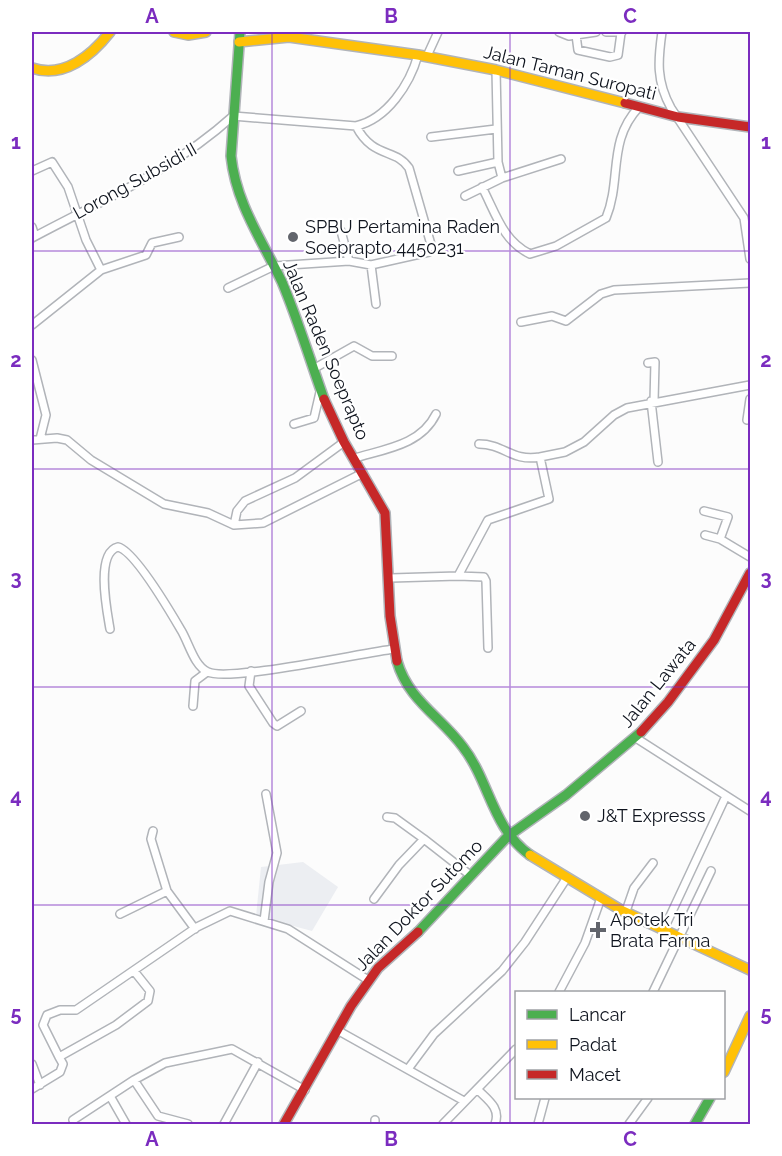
<svg xmlns="http://www.w3.org/2000/svg" width="782" height="1156" font-family="Raleway,sans-serif">
<style>
.built{fill:#eceef2}
.lines{fill:none;stroke-linecap:round;stroke-linejoin:round}
.street-casing{stroke:#b1b4b9;stroke-width:10}
.fast-casing{stroke:#b1b4b9;stroke-width:12}
.slow-casing{stroke:#b1b4b9;stroke-width:12}
.jam-casing{stroke:#b1b4b9;stroke-width:12}
.street{stroke:#fff;stroke-width:7}
.fast{stroke:#4caf50;stroke-width:9}
.slow{stroke:#ffc107;stroke-width:9}
.jam{stroke:#c62828;stroke-width:9}
.grid{fill:none;stroke:#7b2cbf;stroke-width:1.5;stroke-opacity:0.55}
.poi-dot{fill:#62656c;stroke:#fff;stroke-width:2}
.labels{text-anchor:middle;stroke-width:4.5;stroke-linejoin:round;paint-order:stroke}
.street-label{font-size:18px;fill:#0f141e;stroke:#fff}
.poi-label{font-size:18px;fill:#0f141e;stroke:#fff;text-anchor:start}
.neatline{fill:none;stroke:#7b2cbf;stroke-width:2}
.grid-label{font-size:20px;text-anchor:middle;font-weight:bold;fill:#7b2cbf}
</style>
<rect width="100%" height="100%" fill="#fcfcfc"/>
<!-- built -->
<path class="built" d="M303,862L338,887L312,931L256,916L261,867Z"/>
<g class="lines">
<defs>
<path id="street" d="M559,32L569,36L596,32
M606,32H622
M662,32C658,60 656,81 671,108L744,218L750,259
M576,35L578,50L610,57L618,55L621,33
M427,56L438,32
M431,137L496,129
M32,171L52,162L68,187L86,240L101,270
M458,171L498,162L496,70
M502,178L561,159
M482,187C496,214 503,241 530,254L556,246L606,218C622,179 607,141 639,107
M465,196L502,178L498,162
M32,227L35,236
M32,238C103,200 172,171 233,116L356,126C387,119 410,84 418,55
M349,261L371,265L429,252L432,248L409,168C396,148 373,159 356,126
M371,265L376,304
M228,288L274,266L349,261L341,231
M521,322L552,316L566,321L601,294L614,290L750,283
M32,325L101,270L146,255L152,243L179,237
M32,360L46,415L40,439
M648,363L655,362L654,401
M315,368L354,346L372,356H392
M651,401L658,462
M747,420L750,399
M294,424L314,418L320,392
M32,440L57,438L67,440L91,460L164,504L208,513L234,525L263,523L363,473
M479,444C504,444 512,462 540,457
M355,458C385,449 421,445 436,414
M704,511L728,517L720,539
M234,525L237,511L245,501L295,478L344,442
M705,535L720,539L750,557
M458,576L484,577L486,581L488,648
M391,578L458,576L488,520L549,499L540,457L565,452L584,442L614,415L627,408L750,385
M110,629C107,611 95,553 118,547C135,551 171,613 181,630C189,643 194,666 208,672C229,682 361,653 394,649
M251,671L249,686L273,723L277,726L301,711
M193,706L195,681L207,672
M636,738L750,811
M387,817L395,818L424,839
M153,831L151,839L167,891
M374,899L399,865L424,839L470,875
M626,911L634,888L653,863
M120,914L167,891L195,929
M264,921L269,882L277,853L266,794
M663,931L726,796
M134,971L150,991L148,1001L116,1025L59,1057L43,1025L47,1015L60,1010H76L197,927L230,911L288,929L368,980
M559,992L585,943L601,898
M653,992L711,871
M337,1030L464,1101
M32,1064L40,1085
M408,1069L434,1034L502,971L525,942L566,879
M134,1080L158,1116L188,1124
M32,1089L60,1072L63,1064L59,1057
M477,1089C488,1100 501,1108 495,1124
M110,1096L126,1124
M73,1120L134,1080L165,1063L232,1049L305,1090
M224,1124L258,1062
M375,1124V1120
M443,1124L516,1049
M538,1124L545,1098
M629,1124L648,1098"/>
<path id="fast" d="M240,32L231,156C236,204 262,240 282,282C298,320 310,360 324,399
M397,661C408,700 440,716 463,747C490,782 492,828 530,855
M418,932L508,836L566,795L641,732
M695,1124L710,1098"/>
<path id="slow" d="M174,32L188,35L206,32
M239,42L289,37L418,55L496,70L625,103
M32,68C64,79 92,55 110,32
M530,855L621,910L750,970
M724,1072L750,1016"/>
<path id="jam" d="M625,103L678,117L750,127
M324,399L344,442L385,513L390,616L397,661
M641,732L668,702L714,640L750,573
M284,1124L351,1006L378,968L418,932"/>
</defs>
<!-- street casing -->
<use href="#street" class="street-casing"/>
<!-- fast casing -->
<use href="#fast" class="fast-casing"/>
<!-- slow casing -->
<use href="#slow" class="slow-casing"/>
<!-- jam casing -->
<use href="#jam" class="jam-casing"/>
<!-- street -->
<use href="#street" class="street"/>
<!-- fast -->
<use href="#fast" class="fast"/>
<!-- slow -->
<use href="#slow" class="slow"/>
<!-- jam -->
<use href="#jam" class="jam"/>
</g>
<!-- grid -->
<path class="grid" d="M272,32V1124M510,32V1124M32,251H750M32,469H750M32,687H750M32,905H750"/>
<!-- markers -->
<g class="poi-dot">
<circle cx="293" cy="237" r="6"/>
<circle cx="585" cy="816" r="6"/>
<path d="M595 921h6v6h6v6h-6v6h-6v-6h-6v-6h6z"/>
</g>
<g class="labels">
<!-- street labels -->
<g class="street-label">
<text transform="translate(570 73) rotate(14)" y="6">Jalan Taman Suropati</text>
<text transform="translate(135 181) rotate(-29)" y="6">Lorong Subsidi II</text>
<text transform="translate(326 350) rotate(67)" y="6">Jalan Raden Soeprapto</text>
<text transform="translate(658 683) rotate(-51)" y="6">Jalan Lawata</text>
<text transform="translate(419 905) rotate(-46)" y="6">Jalan Doktor Sutomo</text>
</g>
<!-- poi labels -->
<g class="poi-label">
<text x="305" y="233">SPBU Pertamina Raden<tspan x="305" dy="21">Soeprapto 4450231</tspan></text>
<text x="597" y="822">J&amp;T Expresss</text>
<text x="610" y="926">Apotek Tri<tspan x="610" dy="21">Brata Farma</tspan></text>
</g>
</g>
<!-- border -->
<rect width="782" height="1156" fill="none" stroke="#ffffff" stroke-width="66"/>
<!-- legend -->
<rect x="515" y="991" width="210" height="108" fill="#ffffff" stroke="#9fa1a5" stroke-width="1.5"/>
<rect x="527" y="1010" width="30" height="9" fill="#4caf50" stroke="#9fa1a5" stroke-width="1.5"/>
<text x="569" y="1021" font-size="18" fill="#0f141e">Lancar</text>
<rect x="527" y="1040" width="30" height="9" fill="#ffc107" stroke="#9fa1a5" stroke-width="1.5"/>
<text x="569" y="1051" font-size="18" fill="#0f141e">Padat</text>
<rect x="527" y="1070" width="30" height="9" fill="#c62828" stroke="#9fa1a5" stroke-width="1.5"/>
<text x="569" y="1081" font-size="18" fill="#0f141e">Macet</text>
<rect x="33" y="33" width="716" height="1090" class="neatline"/>
<g class="grid-label">
<text x="152" y="23">A</text>
<text x="391" y="23">B</text>
<text x="630" y="23">C</text>
<text x="16" y="149">1</text>
<text x="766" y="149">1</text>
<text x="16" y="367">2</text>
<text x="766" y="367">2</text>
<text x="16" y="585">3</text>
<text x="766" y="585">3</text>
<text x="16" y="803">4</text>
<text x="766" y="803">4</text>
<text x="16" y="1021">5</text>
<text x="766" y="1021">5</text>
<text x="152" y="1146">A</text>
<text x="391" y="1146">B</text>
<text x="630" y="1146">C</text>
</g>
</svg>
